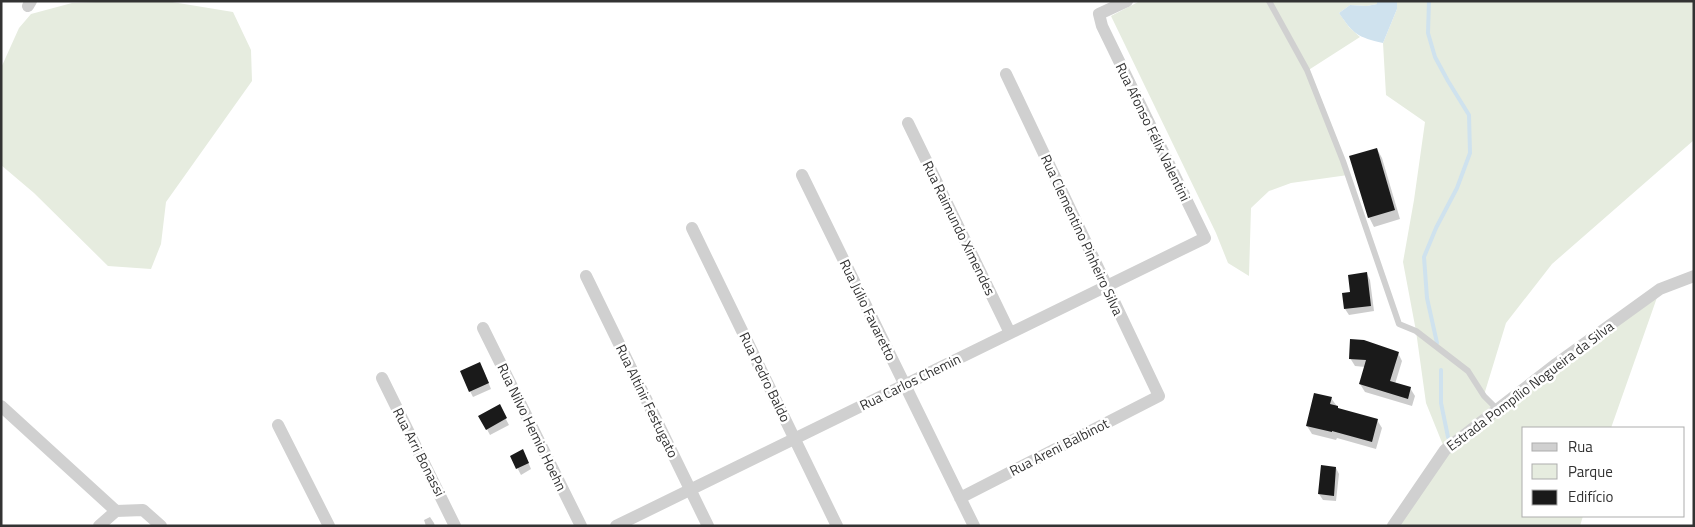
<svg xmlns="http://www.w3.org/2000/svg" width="1695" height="527" font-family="'Titillium Web',sans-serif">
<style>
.green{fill:#e6ecdf}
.water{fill:#cfe2ee}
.shadow{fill:#0003}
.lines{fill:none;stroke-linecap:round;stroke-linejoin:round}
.stream{stroke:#cfe2ee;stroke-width:4}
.building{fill:#1a1a1a}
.service{stroke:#d0d0d0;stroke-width:6}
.minor{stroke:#d0d0d0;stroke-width:12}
.labels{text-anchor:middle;stroke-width:5;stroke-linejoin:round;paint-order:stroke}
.street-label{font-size:14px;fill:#333;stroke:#fff}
</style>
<rect width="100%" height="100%" fill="#fff"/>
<!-- green -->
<path class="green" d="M122,1H166L233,12L251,50L252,81L166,202L161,244L151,269L108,266L34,193L1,165V68L19,28L31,14L72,3Z
M1140,1H1377V4L1367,6L1350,5L1339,13L1349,27L1360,37L1307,71L1348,175L1291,183L1269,191L1251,208L1249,276L1228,263L1216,233L1111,16Z
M1397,1H1694V140L1552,264L1506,323L1484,395L1497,410L1660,289L1611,428H1524V516H1583L1580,526H1393L1445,450L1426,403L1416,331L1403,262L1414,200L1425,122L1386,95L1383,43L1397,9Z"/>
<!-- water -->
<path class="water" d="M1377,1H1397V9L1383,43C1358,37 1354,35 1339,13L1350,5L1367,6L1377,4Z"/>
<!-- shadow -->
<path class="shadow" d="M1377,149L1382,158L1400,219L1374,227L1369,217Z
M1367,274L1370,280L1374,311L1349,315L1345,309L1351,293Z
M1398,353L1402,361L1395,384L1410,388L1415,396L1412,406L1365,392L1360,384L1365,367L1355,366L1350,358Z
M483,369L491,389L473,397L470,391Z
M1331,398L1339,409L1377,420L1382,428L1376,449L1337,438L1336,440L1312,434L1307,426Z
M499,406L509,425L490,435L480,416Z
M511,456L526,457L531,469L521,475Z
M1322,466L1336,468L1339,474L1336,501L1323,500L1319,494Z
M430,517L434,523L435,526H426L424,520Z"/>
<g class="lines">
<!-- stream -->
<path class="stream" d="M1429,1L1428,33L1435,57L1448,81L1469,115L1470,153L1457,188L1436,228L1424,257L1427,298L1437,343
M1441,370V403L1448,437"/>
</g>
<!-- building -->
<path class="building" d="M1377,148L1395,210L1368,218L1349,156Z
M1367,272L1371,306L1344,309L1342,293L1350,292L1348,275Z
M1350,339L1364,340L1399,352L1390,381L1411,387L1408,399L1359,384L1366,360L1349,359Z
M480,362L489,383L469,392L460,371Z
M1314,393L1332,397L1330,404L1338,406V408L1378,419L1372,442L1332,431V432L1306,426Z
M500,404L507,418L486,430L478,416Z
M523,449L529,463L516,469L510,456Z
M1321,465L1336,467L1334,496L1318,494Z"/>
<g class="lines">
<!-- service -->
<path class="service" d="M1269,1L1307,70L1343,161L1399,324L1416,331L1468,371L1484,396L1498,410"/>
<!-- minor -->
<path class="minor" d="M28,6L31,1
M908,123L1010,333
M802,175L974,526
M692,228L837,526
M586,276L708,526
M483,328L581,526
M382,378L455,526
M1,406L116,511L143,510L161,526
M278,425L329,526
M960,498L1159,396L1006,74
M99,526L116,511
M616,526L1205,238L1102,26L1099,14L1127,1
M1393,526L1445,450L1556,364L1660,289L1694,276"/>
</g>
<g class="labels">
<!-- street labels -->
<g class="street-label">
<text transform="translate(1153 132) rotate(64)" y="5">Rua Afonso Félix Valentini</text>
<text transform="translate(959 228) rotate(64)" y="5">Rua Raimundo Ximendes</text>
<text transform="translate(1082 235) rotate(65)" y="5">Rua Clementino Pinheiro Silva</text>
<text transform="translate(868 310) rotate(64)" y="5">Rua Júlio Favaretto</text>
<text transform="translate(765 377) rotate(64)" y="5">Rua Pedro Baldo</text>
<text transform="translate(910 382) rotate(-26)" y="5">Rua Carlos Chemin</text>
<text transform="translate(1530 386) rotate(-37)" y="5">Estrada Pompílio Nogueira da Silva</text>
<text transform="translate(647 401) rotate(64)" y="5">Rua Altinir Festugato</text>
<text transform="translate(532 427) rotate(64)" y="5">Rua Nilvo Hemio Hoehn</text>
<text transform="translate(1059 447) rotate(-27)" y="5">Rua Areni Balbinot</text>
<text transform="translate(419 452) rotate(63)" y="5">Rua Arri Bonassi</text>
</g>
</g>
<!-- border -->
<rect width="1695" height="527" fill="none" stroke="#333333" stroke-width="5"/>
<!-- legend -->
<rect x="1522" y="427" width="162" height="90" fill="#ffffff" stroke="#adadad"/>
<rect x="1532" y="443" width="25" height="8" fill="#d0d0d0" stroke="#adadad"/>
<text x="1568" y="452" font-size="15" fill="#333333">Rua</text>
<rect x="1532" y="464" width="25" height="15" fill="#e6ecdf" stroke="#adadad"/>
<text x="1568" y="477" font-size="15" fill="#333333">Parque</text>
<rect x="1532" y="490" width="25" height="15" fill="#1a1a1a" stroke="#adadad"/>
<text x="1568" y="502" font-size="15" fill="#333333">Edifício</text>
</svg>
